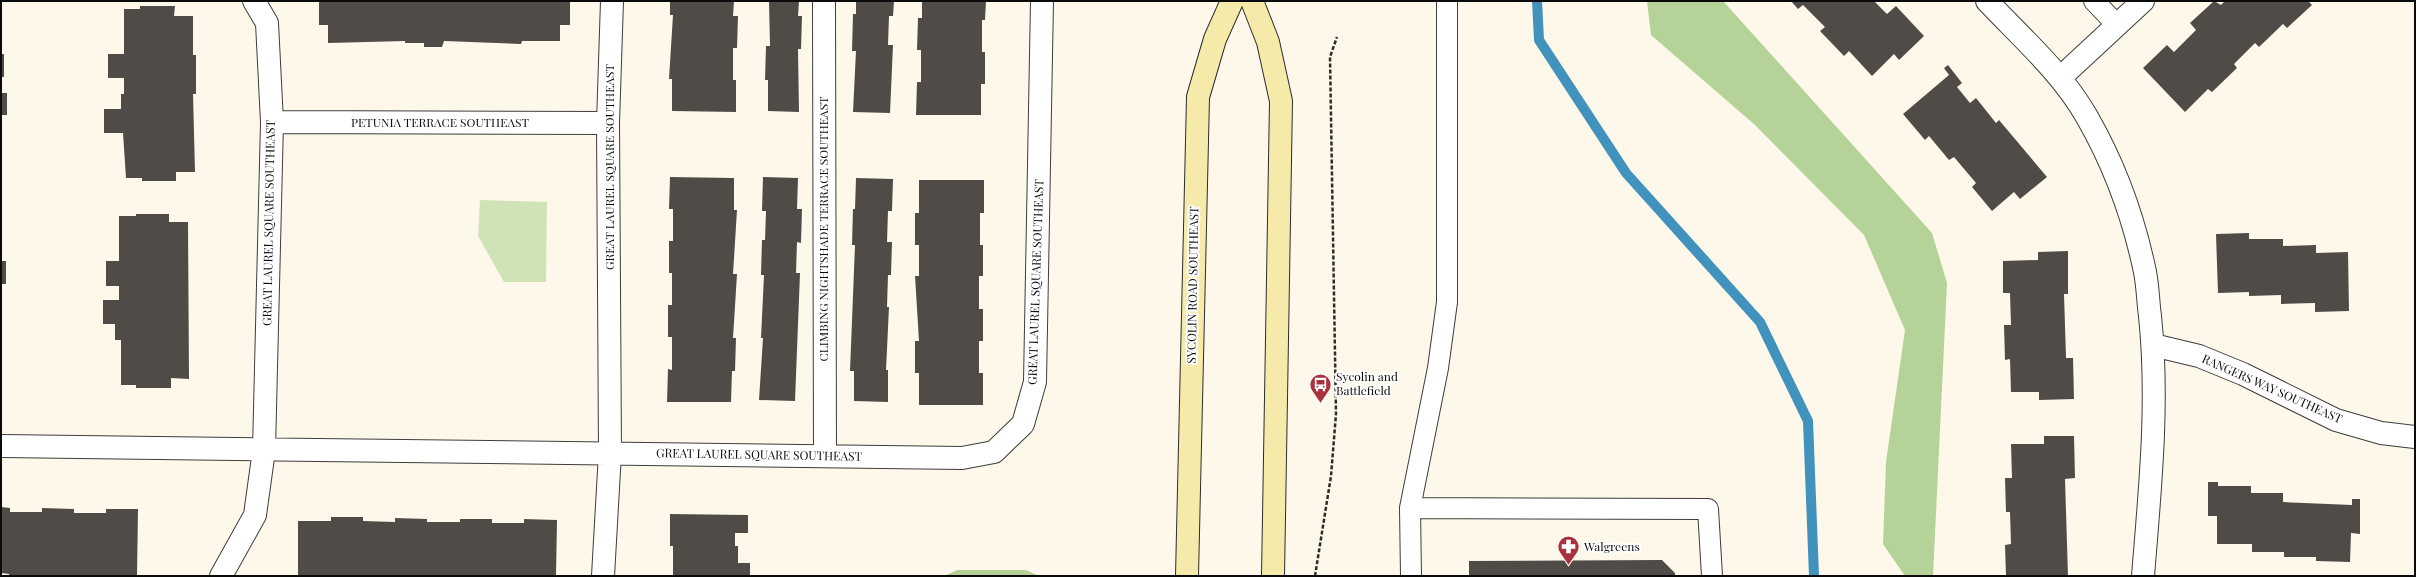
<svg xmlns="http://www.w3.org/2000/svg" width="2416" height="577" font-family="'Playfair Display',serif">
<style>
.green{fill:#d0e3b7}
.forest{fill:#b5d298}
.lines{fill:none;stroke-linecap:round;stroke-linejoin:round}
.stream{stroke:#4292be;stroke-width:10}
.building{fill:#514b48}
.lane-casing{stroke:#3d3d3d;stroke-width:22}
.street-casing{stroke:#3d3d3d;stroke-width:24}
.secondary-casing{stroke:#2c2c2c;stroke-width:24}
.path{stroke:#2c2c2c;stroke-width:2.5;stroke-dasharray:4 2;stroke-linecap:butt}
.lane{stroke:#fff;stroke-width:20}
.street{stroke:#fff;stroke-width:22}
.secondary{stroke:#f6eaab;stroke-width:22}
.labels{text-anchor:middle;stroke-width:4;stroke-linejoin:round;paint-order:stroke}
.street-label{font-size:12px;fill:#0a0a0a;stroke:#fff}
.poi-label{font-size:12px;fill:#0a0a0a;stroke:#fff;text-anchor:start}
</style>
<rect width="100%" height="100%" fill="#fdf8e9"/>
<!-- green -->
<path class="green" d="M480,200L547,202L546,282H504L478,236Z"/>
<!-- forest -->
<path class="forest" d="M1647,1H1723L1932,233L1947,283L1933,576H1905L1883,544L1886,462L1905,330L1864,235L1755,125L1651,35Z
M957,570H1026L1039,576H944Z"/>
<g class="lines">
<!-- stream -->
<path class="stream" d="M1537,1L1539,40L1626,173L1760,322L1808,421L1814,576"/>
</g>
<!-- building -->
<path class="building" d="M319,1H570V25H560V41H522L521,44L444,41L442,47H424V43H405V41L328,43V25H319Z
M670,1H734L733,16H738L737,48H733V80H736V112L672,111V79H669L673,15H670Z
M769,1H799L798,16H802L801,49H798L799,112L768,111V80H765L766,46H770Z
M856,1H894L893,16H889L888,45H893L890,113L853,112L856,51H852L853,14H856Z
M922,1H986L985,20H982V52H985V84H981V115H916L917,82H921V50H917L918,18H922Z
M1791,1H1874L1887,14L1896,6L1924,36L1899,60L1894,54L1872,76L1849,51L1844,56L1820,31L1825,27L1803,5L1798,9Z
M2214,1L2221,5L2225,1H2308L2312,5L2287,28L2283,24L2259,47L2255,43L2234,64L2237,68L2212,92L2208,89L2185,112L2143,68L2167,45L2174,52L2196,30L2190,23Z
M140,6H175L174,16H193V55H196V94H193L195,172H176V181H142V178H126L123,133H104V109H121V94H124V78H108V54H124V9H140Z
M1,54H4V77H1Z
M1948,65L1962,83L1957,87L1970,103L1976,98L1996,123L1999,120L2047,177L2020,199L2014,192L1992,211L1972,187L1976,183L1954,157L1949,160L1929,136L1925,140L1903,114L1949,75L1944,68Z
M1,93H7V115H1Z
M670,177L734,178V210H737L733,274H737L733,338H736L735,371H732L731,402H667L668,369L672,370V337H668V305H672V273H669V241H673V209H669Z
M763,177L798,178L797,209H802L801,243L797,242L796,273H800L795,401L759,400L763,338H761L764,275H761L762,240H765L766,211H762Z
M856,178L893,179L892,211H888L887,242H892L891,275H888L887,307H889L886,370H888V402L854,401V371H850L855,245H852L853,209H855Z
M919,180H984V213H980V245H983V276H979V309H983V341H979V373H983V405H919V373H915V341H919L915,276H919V245H915V213H919Z
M136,214H169V222H188L189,379L171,378V388H136V385H121V340H115V324H103V300H119V286H106V261H119V216H136Z
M2249,233V239H2283V246L2316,245V253L2348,252L2349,311L2315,312V303L2281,304V295L2249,296V292L2218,293L2216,234Z
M2068,251V294H2064L2066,358H2073L2074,399L2039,400V392H2011L2010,359L2005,360L2004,325H2011L2010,293H2003V261L2038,260V252Z
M1,261H6V284H1Z
M2044,436H2074L2075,478L2065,479L2068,576H2006L2005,545L2011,544L2010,512H2006L2005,478H2012L2011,444H2044Z
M2208,482H2218V486H2251V493H2283V502L2352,505V499H2360V534L2351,533L2350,562L2316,561V557H2284V552H2252V544H2217V516H2208Z
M1,507L10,508V512H42V508L74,509V513H106V509H138L137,575L9,576V574L1,573Z
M670,514L748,515V533H735V546H738V563H750V576H673V546H670Z
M331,517H363V521L395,522V518L427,519V522H460V519H492V523H524V519L557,520L556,576H298V521H331Z
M1662,560L1675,573V576H1469V561Z"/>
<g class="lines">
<defs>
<path id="lane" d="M2094,1L2117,25
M1410,508L1708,509L1712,576
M1411,576L1410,508L1438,368L1447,302V1"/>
<path id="street" d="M824,1L825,456
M1987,1C2022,38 2062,73 2087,117C2114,164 2134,219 2145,272C2148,287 2148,302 2150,316C2159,403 2150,489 2143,576
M2060,78L2143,1
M272,122L608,123
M2153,345L2199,356L2243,374L2336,420L2381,433L2415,437
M1,446L962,458L994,452L1023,424L1035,382L1042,1
M221,576L255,515L264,450L272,122L267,23L254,1
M603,576L610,453L608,123L612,1"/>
<path id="secondary" d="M1252,1L1268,42L1281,101L1273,576
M1187,576L1198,97L1215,39L1232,1"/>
</defs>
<!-- lane casing -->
<use href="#lane" class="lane-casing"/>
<!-- street casing -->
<use href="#street" class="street-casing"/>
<!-- secondary casing -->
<use href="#secondary" class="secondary-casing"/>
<!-- path -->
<path class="path" d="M1315,576L1331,476L1336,414L1330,57L1337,37"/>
<!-- lane -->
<use href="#lane" class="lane"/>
<!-- street -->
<use href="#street" class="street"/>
<!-- secondary -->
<use href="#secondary" class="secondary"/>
</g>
<!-- icons -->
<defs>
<symbol id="bus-pin" viewBox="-11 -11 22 30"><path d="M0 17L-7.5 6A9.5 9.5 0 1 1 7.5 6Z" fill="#aa323d" stroke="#fff"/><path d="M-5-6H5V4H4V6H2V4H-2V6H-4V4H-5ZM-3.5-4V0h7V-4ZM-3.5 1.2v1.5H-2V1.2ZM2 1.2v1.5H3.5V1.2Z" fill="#fff"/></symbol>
<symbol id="pharmacy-pin" viewBox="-11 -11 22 30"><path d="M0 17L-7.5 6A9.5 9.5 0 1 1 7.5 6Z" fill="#aa323d" stroke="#fff"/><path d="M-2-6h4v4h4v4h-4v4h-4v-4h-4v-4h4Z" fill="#fff"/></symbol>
</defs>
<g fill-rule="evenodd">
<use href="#bus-pin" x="1308" y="372" width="25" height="34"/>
<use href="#pharmacy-pin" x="1556" y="534" width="25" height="34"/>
</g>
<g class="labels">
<!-- street labels -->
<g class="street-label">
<text x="440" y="127">PETUNIA TERRACE SOUTHEAST</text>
<text transform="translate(610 167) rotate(-90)" y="4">GREAT LAUREL SQUARE SOUTHEAST</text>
<text transform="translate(269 223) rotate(-89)" y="4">GREAT LAUREL SQUARE SOUTHEAST</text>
<text transform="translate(824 229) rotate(-90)" y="4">CLIMBING NIGHTSHADE TERRACE SOUTHEAST</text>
<text transform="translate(1036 282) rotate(-88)" y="4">GREAT LAUREL SQUARE SOUTHEAST</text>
<text transform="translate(1193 285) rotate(-89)" y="4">SYCOLIN ROAD SOUTHEAST</text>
<text transform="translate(2272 389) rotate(24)" y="4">RANGERS WAY SOUTHEAST</text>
<text transform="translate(759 455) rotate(1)" y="4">GREAT LAUREL SQUARE SOUTHEAST</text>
</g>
<!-- poi labels -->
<g class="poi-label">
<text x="1336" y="381">Sycolin and<tspan x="1336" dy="14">Battlefield</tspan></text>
<text x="1584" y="551">Walgreens</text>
</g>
</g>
<!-- border -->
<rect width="2416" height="577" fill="none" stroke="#0a0a0a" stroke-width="4"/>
</svg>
